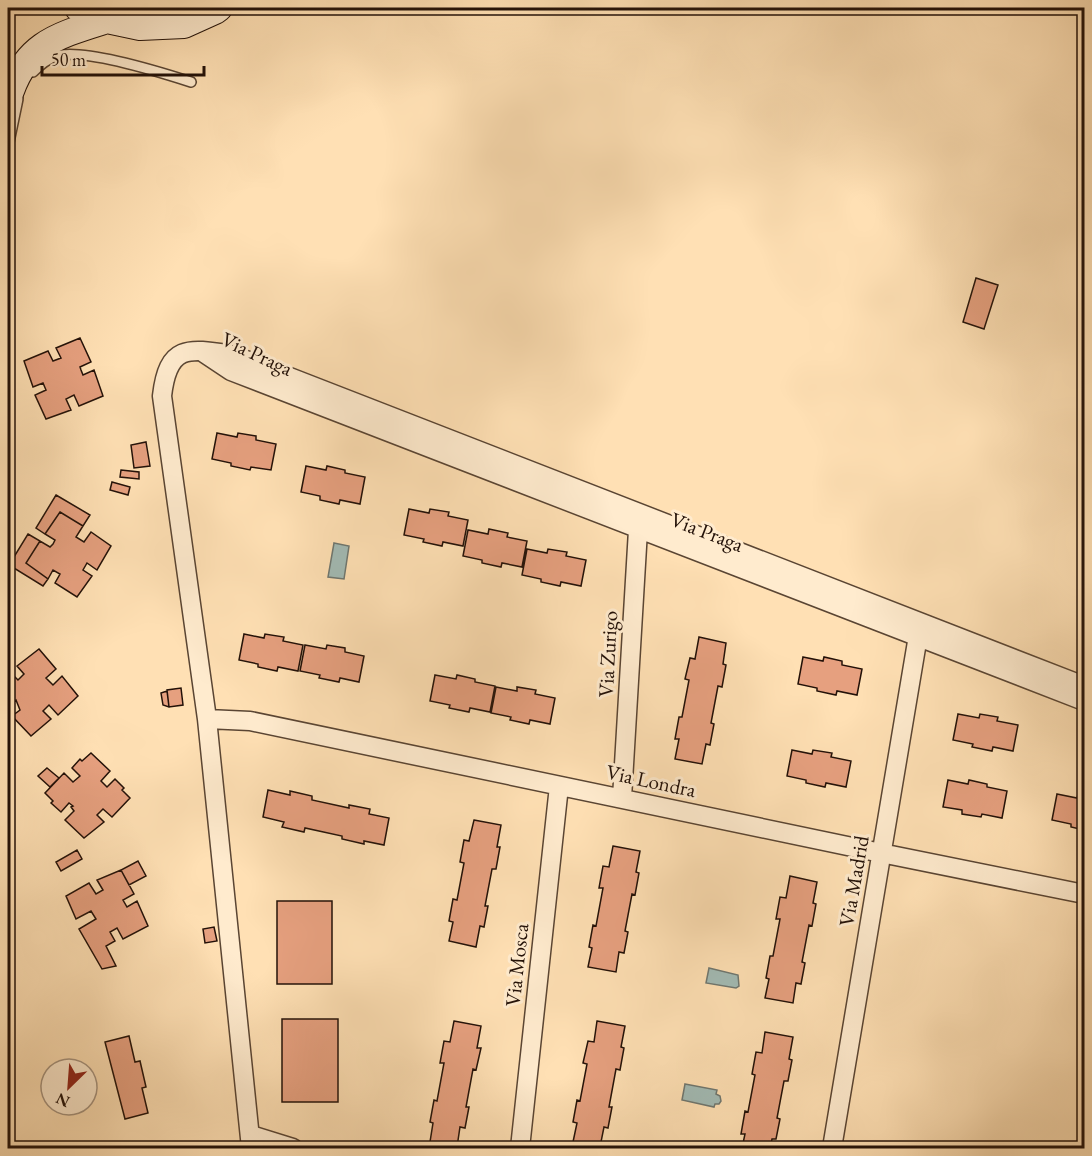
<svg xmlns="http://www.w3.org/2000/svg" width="1092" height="1156" font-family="'EB Garamond',serif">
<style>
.water{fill:#a2bbb5;stroke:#6f7770;stroke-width:1.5}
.building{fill:#e6a07f;stroke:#231108;stroke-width:1.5}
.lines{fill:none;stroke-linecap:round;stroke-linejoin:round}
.service-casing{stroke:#5a4533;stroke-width:12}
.minor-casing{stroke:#5a4533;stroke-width:21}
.secondary-casing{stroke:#231108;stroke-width:28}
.service{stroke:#ffebce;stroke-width:9}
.minor{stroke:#ffebce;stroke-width:18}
.secondary{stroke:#ffebce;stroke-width:26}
.labels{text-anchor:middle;stroke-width:6;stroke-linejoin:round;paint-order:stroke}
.street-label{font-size:21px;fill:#231108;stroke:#ffebce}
</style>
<rect width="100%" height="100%" fill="#ffe0b4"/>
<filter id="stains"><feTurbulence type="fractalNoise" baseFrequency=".00333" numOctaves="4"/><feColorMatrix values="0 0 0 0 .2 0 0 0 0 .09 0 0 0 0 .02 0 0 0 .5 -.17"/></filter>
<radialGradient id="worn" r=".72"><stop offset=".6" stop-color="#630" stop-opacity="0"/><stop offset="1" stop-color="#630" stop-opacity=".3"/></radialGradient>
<!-- water -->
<path class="water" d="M334,543L349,546L344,579L328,577Z
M709,968L738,975L739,986L736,988L706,983Z
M685,1084L717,1090L716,1094L720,1096L721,1101L719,1104H715L714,1107L682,1100Z"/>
<!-- building -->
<path class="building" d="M976,278L998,285L984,329L963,322Z
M80,338L91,362L80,367L81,370L83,375L94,370L103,396L79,406L74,395L66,399L71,410L46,419L35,395L46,390L43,383L33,387L24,361L48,351L53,361L61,358L56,348Z
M217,433L237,437L238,433L256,436V440L276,444L271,470L251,467L250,470L231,466V463L212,459Z
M146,442L150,466L134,468L131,445Z
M306,466L326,470L327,466L345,470V473L365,477L360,504L340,500L339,504L320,500V496L301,492Z
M121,470L139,472V479L120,477Z
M112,482L130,487L128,495L110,490Z
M56,495L90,515L83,526L60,512L45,534L36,528Z
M409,509L429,513L430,509L449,512L448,516L468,520L463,546L443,542L442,546L423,542L424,539L404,535Z
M60,512L83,526L76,537L84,542L91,532L111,546L97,570L87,563L83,570L92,576L77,597L55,583L60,574L53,570L48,579L26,563L40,541L50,547L53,544L55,540L45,534Z
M489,529L508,533L507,537L527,541L522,567L502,563L501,567L482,563V560L463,556L468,530L488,534Z
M28,534L40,541L26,563L48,579L43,586L9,565Z
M527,549L547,553L548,549L567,552L566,556L586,560L581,586L561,582L560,586L541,582V579L522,575Z
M244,634L264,638L265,634L284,637L283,641L303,645L298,671L278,667L277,671L258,667V664L239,660Z
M699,637L726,643L723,664L726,665L722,687L718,686L711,723L714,724L710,745L706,744L702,764L675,759L679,739H675L679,717H682L689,680L685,679L690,658L695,659Z
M305,645L326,649L327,645L345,648V652L364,656L359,682L340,678L339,682L319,678L320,675L300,671Z
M39,649L56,669L46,678L53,685L62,676L78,696L58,715L49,705L43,711L51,719L31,736L12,716L20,710L16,700L8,708V674L10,672L18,680L24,674L17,666Z
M803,657L823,661L824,657L842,661V665L862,669L857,695L837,691L836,695L817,691V688L798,684Z
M435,675L456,679L457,675L475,679V682L495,686L490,712L470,708L469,712L449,708L450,705L430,701Z
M496,687L517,691V687L536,690L535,694L555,698L550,724L530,720L529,724L510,720L511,717L491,713Z
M181,688L183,705L169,707L167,690Z
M167,691L169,707L163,705L161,693Z
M958,714L979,718L980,714L998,717L997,721L1018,725L1013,751L993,747L992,751L972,747L973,744L953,740Z
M792,750L812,754L813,750L832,753L831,757L851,761L846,787L826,783L825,787L806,783V780L787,776Z
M91,753L110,771L101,781L107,787L115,779L124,788L122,790L130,798L112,817L103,809L97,815L104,822L84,838L65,820L74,811L71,807L73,806L69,803L61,812L51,803L53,801L45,793L64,773L73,782L80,776L72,768L80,759L82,761Z
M47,768L59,778L50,787L38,776Z
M948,780L968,784L969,780L987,784V787L1007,791L1002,818L982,814L981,817L962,814V810L943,807Z
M268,790L290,795V791L312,796V800L349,808V805L370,809L369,814L389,818L384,845L364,841V844L342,839V836L305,828L304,832L282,827L284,822L263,817Z
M1057,794L1077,798L1078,794L1084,795V830L1071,827V824L1052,820Z
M474,820L501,825L497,847H500L496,869H492L485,906H488L484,927L480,926L476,947L449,941L453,922L449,921L453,899L457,900L464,863L460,862L464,840L469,841Z
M613,846L640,851L636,872L639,873L635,895L632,894L625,931L628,932L624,953L619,952L616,972L588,967L592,948L589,947L593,925L596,926L603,888H599L603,866L609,867Z
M77,850L82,859L61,871L56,862Z
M138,861L146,876L129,885L121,870Z
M121,870L134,894L123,900L127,907L137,901L148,926L123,939L117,928L110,932L115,941L106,946L116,966L102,969L79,929L96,919L91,911L76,919L66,896L89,883L96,894L103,890L97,880Z
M790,876L817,882L813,903L816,904L812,926L809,925L802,962L805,963L801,984L796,983L793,1003L765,998L769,979L766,978L770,956H773L780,919H776L780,897L786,898Z
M277,901H332V984H277Z
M214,927L217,941L205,943L203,929Z
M282,1019H338V1102H282Z
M454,1021L481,1026L477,1048H481L476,1070L473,1069L466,1107H469L465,1128L460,1127L457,1147L430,1142L433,1123L430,1122L434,1100L437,1101L444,1063H440L444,1041L450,1042Z
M597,1021L625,1026L621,1047L624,1048L620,1070L616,1069L609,1107H612L608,1128L604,1127L600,1147L573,1142L577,1123L573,1122L577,1100L580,1101L587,1064L583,1063L588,1041L594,1042Z
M765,1032L793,1037L789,1059L792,1060L788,1081H784L777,1118L780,1119L776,1139H772L770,1148H742L745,1134H741L745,1111L748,1112L755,1075L752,1074L756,1052L762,1053Z
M129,1036L135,1062L140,1061L146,1087L142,1088L148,1113L125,1119L105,1042Z"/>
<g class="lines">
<defs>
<path id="service" d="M33,72C39,66 47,59 56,56C83,48 163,73 191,82
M8,147L18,99"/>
<path id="minor" d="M204,353L231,371L1084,701
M207,719L250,721L881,853L1084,894
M622,798L638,530L640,521
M251,1135L293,1148
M251,1148L207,719L162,396C168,344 188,348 233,355L1084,686
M520,1148L559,786
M832,1148L920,624"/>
<path id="secondary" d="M78,8L107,20L140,27L184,25L215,11L219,8
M8,100C24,44 56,36 107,20"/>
</defs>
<!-- service casing -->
<use href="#service" class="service-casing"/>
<!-- minor casing -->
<use href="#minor" class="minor-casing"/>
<!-- secondary casing -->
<use href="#secondary" class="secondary-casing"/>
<!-- service -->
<use href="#service" class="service"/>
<!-- minor -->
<use href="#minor" class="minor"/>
<!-- secondary -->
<use href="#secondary" class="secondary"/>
</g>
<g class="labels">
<!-- street labels -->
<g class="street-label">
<text transform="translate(257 354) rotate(25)" y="7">Via Praga</text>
<text transform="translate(707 532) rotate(21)" y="7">Via Praga</text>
<text transform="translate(608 654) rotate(-87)" y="7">Via Zurigo</text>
<text transform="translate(651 781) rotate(12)" y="7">Via Londra</text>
<text transform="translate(854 881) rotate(-80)" y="7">Via Madrid</text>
<text transform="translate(517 965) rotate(-84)" y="7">Via Mosca</text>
</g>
</g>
<!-- margin -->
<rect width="1092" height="1156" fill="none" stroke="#ffe0b4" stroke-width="30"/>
<rect x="9" y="9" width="1074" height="1138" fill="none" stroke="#231108" stroke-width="3"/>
<rect x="15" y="15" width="1062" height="1126" fill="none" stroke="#231108" stroke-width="1.5"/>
<!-- north arrow -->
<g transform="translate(69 1087) rotate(205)"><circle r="28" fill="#ffebce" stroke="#a7947f" stroke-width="1.5"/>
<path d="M0-4.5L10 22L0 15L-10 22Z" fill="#8f2418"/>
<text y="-9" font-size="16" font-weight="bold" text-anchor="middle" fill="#231108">N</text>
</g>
<!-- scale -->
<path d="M42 66v9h162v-9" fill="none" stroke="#231108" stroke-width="3"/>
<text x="51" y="66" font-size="18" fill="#231108" stroke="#ffebce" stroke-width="4.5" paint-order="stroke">50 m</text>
<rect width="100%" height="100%" filter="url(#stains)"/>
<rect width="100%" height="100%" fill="url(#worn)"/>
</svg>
